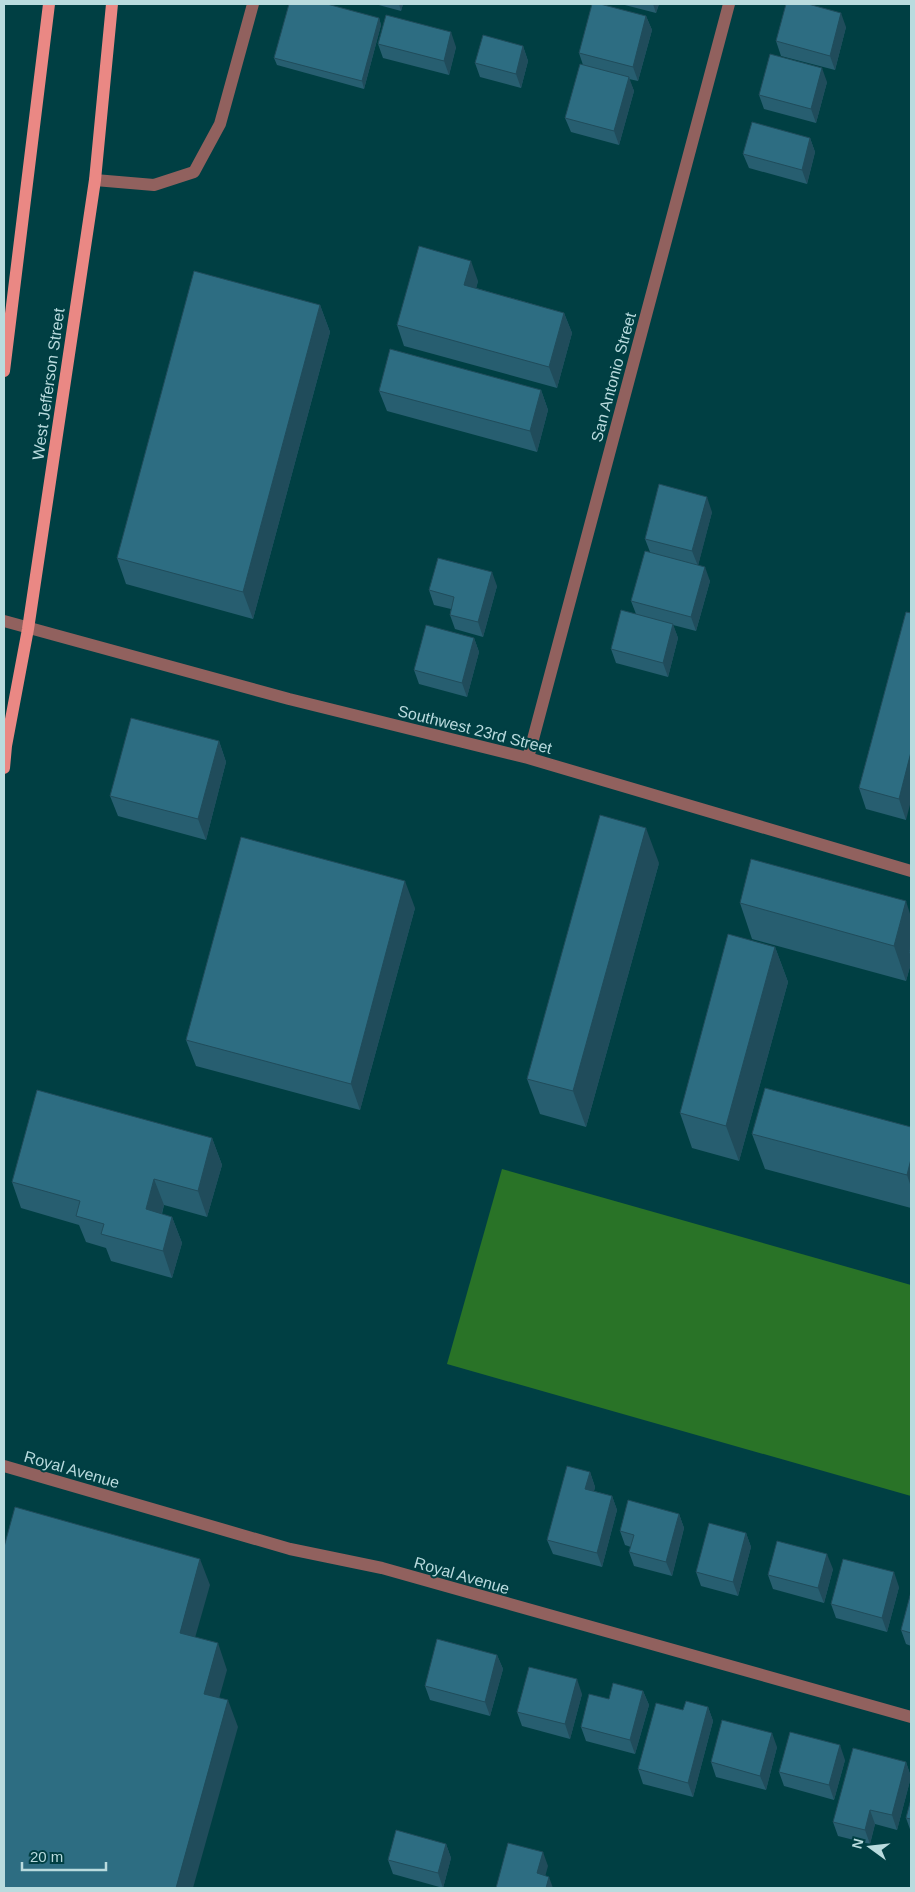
<svg xmlns="http://www.w3.org/2000/svg" width="915" height="1892" font-family="Arial,sans-serif">
<style>
.green{fill:#297327}
.lines{fill:none;stroke-linecap:round;stroke-linejoin:round}
.minor{stroke:#91615e;stroke-width:12}
.major{stroke:#ea8884;stroke-width:12}
.wall{fill:#275e70}
.shaded-wall{fill:#204c5b}
.building{fill:#2d6d82;stroke:#204c5b}
.labels{text-anchor:middle;stroke-width:4;stroke-linejoin:round;paint-order:stroke}
.street-label{font-size:16px;fill:#b9dbde;stroke:#003f43}
</style>
<rect width="100%" height="100%" fill="#003f43"/>
<!-- green -->
<path class="green" d="M502,1169L911,1285V1496L447,1364Z"/>
<g class="lines">
<!-- minor -->
<path class="minor" d="M95,180L154,185L194,172L220,124L253,4
M4,621L289,699L528,758L911,871
M528,758L729,4
M4,1466L290,1549L382,1568L911,1717"/>
<!-- major -->
<path class="major" d="M4,371L49,4
M4,768L6,746L28,629L95,180L112,4"/>
</g>
<!-- wall -->
<path class="wall" d="M375,4H403L401,11Z
M621,4H659L656,13Z
M646,16L652,30L638,81L629,79L634,91L619,145L571,132L565,118L583,65L579,53Z
M379,18L381,25L364,89L277,65L274,58Z
M846,27L835,70L781,56L776,41Z
M378,44L456,47L449,75L383,58Z
M523,46L528,61L521,88L480,77L475,63Z
M827,82L816,123L764,109L759,95Z
M810,138L815,152L807,184L749,168L743,154Z
M478,281L476,288L564,313L572,333L557,388L404,346L397,325Z
M320,305L330,332L253,619L126,584L117,558Z
M541,390L548,410L537,452L387,411L379,391Z
M712,512L698,565L710,581L696,631L673,625L678,638L668,677L616,663L611,649L636,614L631,601L650,552L645,539Z
M497,586L483,637L455,629L450,615L451,609L434,605L429,590Z
M906,612V820L866,809L859,788Z
M474,638L479,652L467,697L419,684L414,670Z
M219,741L226,762L206,840L118,816L110,796Z
M659,863L586,1127L540,1114L527,1079Z
M740,903L911,917V963L906,981L752,939Z
M415,908L360,1110L196,1066L186,1040Z
M775,947L788,982L739,1161L692,1148L680,1113Z
M911,1127V1208L765,1169L752,1134Z
M212,1138L222,1165L207,1217L164,1205L162,1214L172,1217L182,1243L172,1278L111,1261L106,1248L86,1242L79,1225L21,1208L12,1182Z
M590,1472L595,1487L594,1491L612,1496L617,1510L602,1567L553,1554L547,1540Z
M679,1514L684,1528L672,1576L634,1566L629,1552L631,1547L625,1545L620,1531Z
M746,1533L751,1547L738,1596L701,1586L696,1572Z
M833,1569L824,1603L773,1589L768,1575Z
M899,1587L887,1632L836,1618L831,1604Z
M911,1592V1646L906,1644L901,1630Z
M497,1655L503,1669L490,1716L430,1700L425,1686Z
M643,1691L649,1705L635,1754L586,1741L581,1727L609,1699Z
M582,1694L570,1739L522,1726L517,1712Z
M708,1707L713,1721L693,1797L643,1784L638,1769L683,1710Z
M777,1747L766,1790L716,1777L711,1762Z
M845,1760L834,1800L784,1786L779,1772Z
M906,1762L911,1777L897,1830L875,1824L870,1844L838,1836L833,1822Z
M911,1799V1832L906,1818Z
M446,1844L451,1858L443,1888L393,1874L388,1860Z"/>
<!-- shaded-wall -->
<path class="shaded-wall" d="M399,4H403L401,11Z
M653,4H659L656,13Z
M841,13L846,27L835,70L830,56Z
M646,16L652,30L638,81L633,67Z
M379,18L381,25L364,89L362,81Z
M451,32L456,47L449,75L444,61Z
M523,46L528,61L521,88L516,74Z
M822,68L827,82L816,123L811,109Z
M629,77L634,91L619,145L614,131Z
M810,138L815,152L807,184L802,170Z
M471,261L478,281L472,306L464,285Z
M320,305L330,332L253,619L243,592Z
M564,313L572,333L557,388L549,367Z
M541,390L548,410L537,452L530,431Z
M707,497L712,512L698,566L692,551Z
M705,567L710,581L696,631L691,617Z
M492,572L497,586L483,637L478,622Z
M673,624L678,638L668,677L663,663Z
M474,638L479,652L467,697L462,683Z
M219,741L226,762L206,840L198,819Z
M911,752V801L906,820L899,799Z
M646,828L659,863L586,1127L573,1091Z
M405,881L415,908L360,1110L351,1084Z
M906,901L911,917V952L909,951L911,957V963L906,981L894,946Z
M775,947L788,982L739,1161L726,1126Z
M212,1138L222,1165L207,1217L198,1191Z
M911,1159V1187L907,1175Z
M154,1179L164,1205L155,1236L146,1209Z
M172,1217L182,1243L172,1278L163,1251Z
M590,1472L595,1487L591,1503L585,1489Z
M612,1496L617,1510L602,1567L597,1553Z
M679,1514L684,1528L672,1576L666,1562Z
M746,1533L751,1547L738,1596L733,1582Z
M827,1554L833,1569L824,1603L818,1588Z
M200,1559L210,1585L189,1659L180,1633Z
M894,1572L899,1587L887,1632L882,1618Z
M218,1643L227,1670L213,1720L204,1694Z
M497,1655L503,1669L490,1716L485,1702Z
M577,1679L582,1694L570,1739L565,1724Z
M643,1691L649,1705L635,1754L630,1740Z
M228,1700L238,1727L193,1888H176Z
M708,1707L713,1721L693,1797L688,1783Z
M772,1733L777,1747L766,1790L760,1776Z
M840,1745L845,1760L834,1800L829,1785Z
M906,1762L911,1777L897,1830L892,1815Z
M870,1810L875,1824L870,1844L865,1830Z
M446,1844L451,1858L443,1888L438,1873Z
M543,1852L548,1866L542,1888L537,1873Z
M549,1877L553,1888H546Z"/>
<!-- building -->
<path class="building" d="M289,4H327L379,18L362,81L274,58Z
M592,4H600L646,16L633,67L579,53Z
M786,4H808L841,13L830,56L776,41Z
M386,15L451,32L444,61L378,44Z
M483,35L523,46L516,74L475,63Z
M770,54L822,68L811,109L759,95Z
M580,64L629,77L614,131L565,118Z
M752,122L810,138L802,170L743,154Z
M419,246L471,261L464,285L564,313L549,367L397,325Z
M194,271L320,305L243,592L117,558Z
M390,349L541,390L530,431L379,391Z
M659,484L707,497L692,551L645,539Z
M645,551L705,567L691,617L631,601Z
M438,558L492,572L478,622L450,615L454,597L429,590Z
M621,610L673,624L663,663L611,649Z
M906,612L911,613V752L899,799L859,788Z
M426,625L474,638L462,683L414,670Z
M131,718L219,741L198,819L110,796Z
M600,815L646,828L573,1091L527,1079Z
M241,837L405,881L351,1084L186,1040Z
M751,859L906,901L894,946L740,903Z
M728,934L775,947L726,1126L680,1113Z
M911,943V952L909,951Z
M765,1088L911,1127V1159L907,1175L752,1134Z
M37,1090L212,1138L198,1191L154,1179L146,1209L172,1217L163,1251L101,1234L104,1224L76,1216L80,1201L12,1182Z
M567,1466L590,1472L585,1489L612,1496L597,1553L547,1540Z
M628,1500L679,1514L666,1562L629,1552L634,1535L620,1531Z
M15,1507L200,1559L180,1633L218,1643L204,1694L228,1700L176,1888H4V1547Z
M709,1523L746,1533L733,1582L696,1572Z
M777,1541L827,1554L818,1588L768,1575Z
M843,1559L894,1572L882,1618L831,1604Z
M911,1592V1633L901,1630Z
M437,1639L497,1655L485,1702L425,1686Z
M529,1667L577,1679L565,1724L517,1712Z
M613,1683L643,1691L630,1740L581,1727L589,1694L609,1699Z
M686,1701L708,1707L688,1783L638,1769L656,1703L683,1710Z
M722,1720L772,1733L760,1776L711,1762Z
M790,1732L840,1745L829,1785L779,1772Z
M853,1748L906,1762L892,1815L870,1810L865,1830L833,1822Z
M911,1799V1819L906,1818Z
M396,1830L446,1844L438,1873L388,1860Z
M508,1843L543,1852L537,1873L549,1877L546,1888H496Z"/>
<g class="labels">
<!-- street labels -->
<g class="street-label">
<text transform="translate(613 377) rotate(-75)" y="6">San Antonio Street</text>
<text transform="translate(48 384) rotate(-82)" y="6">West Jefferson Street</text>
<text transform="translate(475 729) rotate(14)" y="6">Southwest 23rd Street</text>
<text transform="translate(72 1469) rotate(16)" y="6">Royal Avenue</text>
<text transform="translate(462 1575) rotate(16)" y="6">Royal Avenue</text>
</g>
</g>
<!-- border -->
<rect width="915" height="1892" fill="none" stroke="#b9dbde" stroke-width="10"/>
<!-- north arrow -->
<g transform="translate(870 1847) rotate(285)" stroke="#003f43" stroke-width="4" paint-order="stroke">
<path d="M0-4L9 19L0 12L-9 19Z" fill="#b9dbde"/>
<text y="-8" font-size="14" font-weight="bold" text-anchor="middle" fill="#b9dbde">N</text>
</g>
<!-- scale -->
<path d="M22 1862v8h84v-8" fill="none" stroke="#b9dbde" stroke-width="2.5"/>
<text x="30" y="1862" font-size="15" fill="#b9dbde" stroke="#003f43" stroke-width="4" paint-order="stroke">20 m</text>
</svg>
